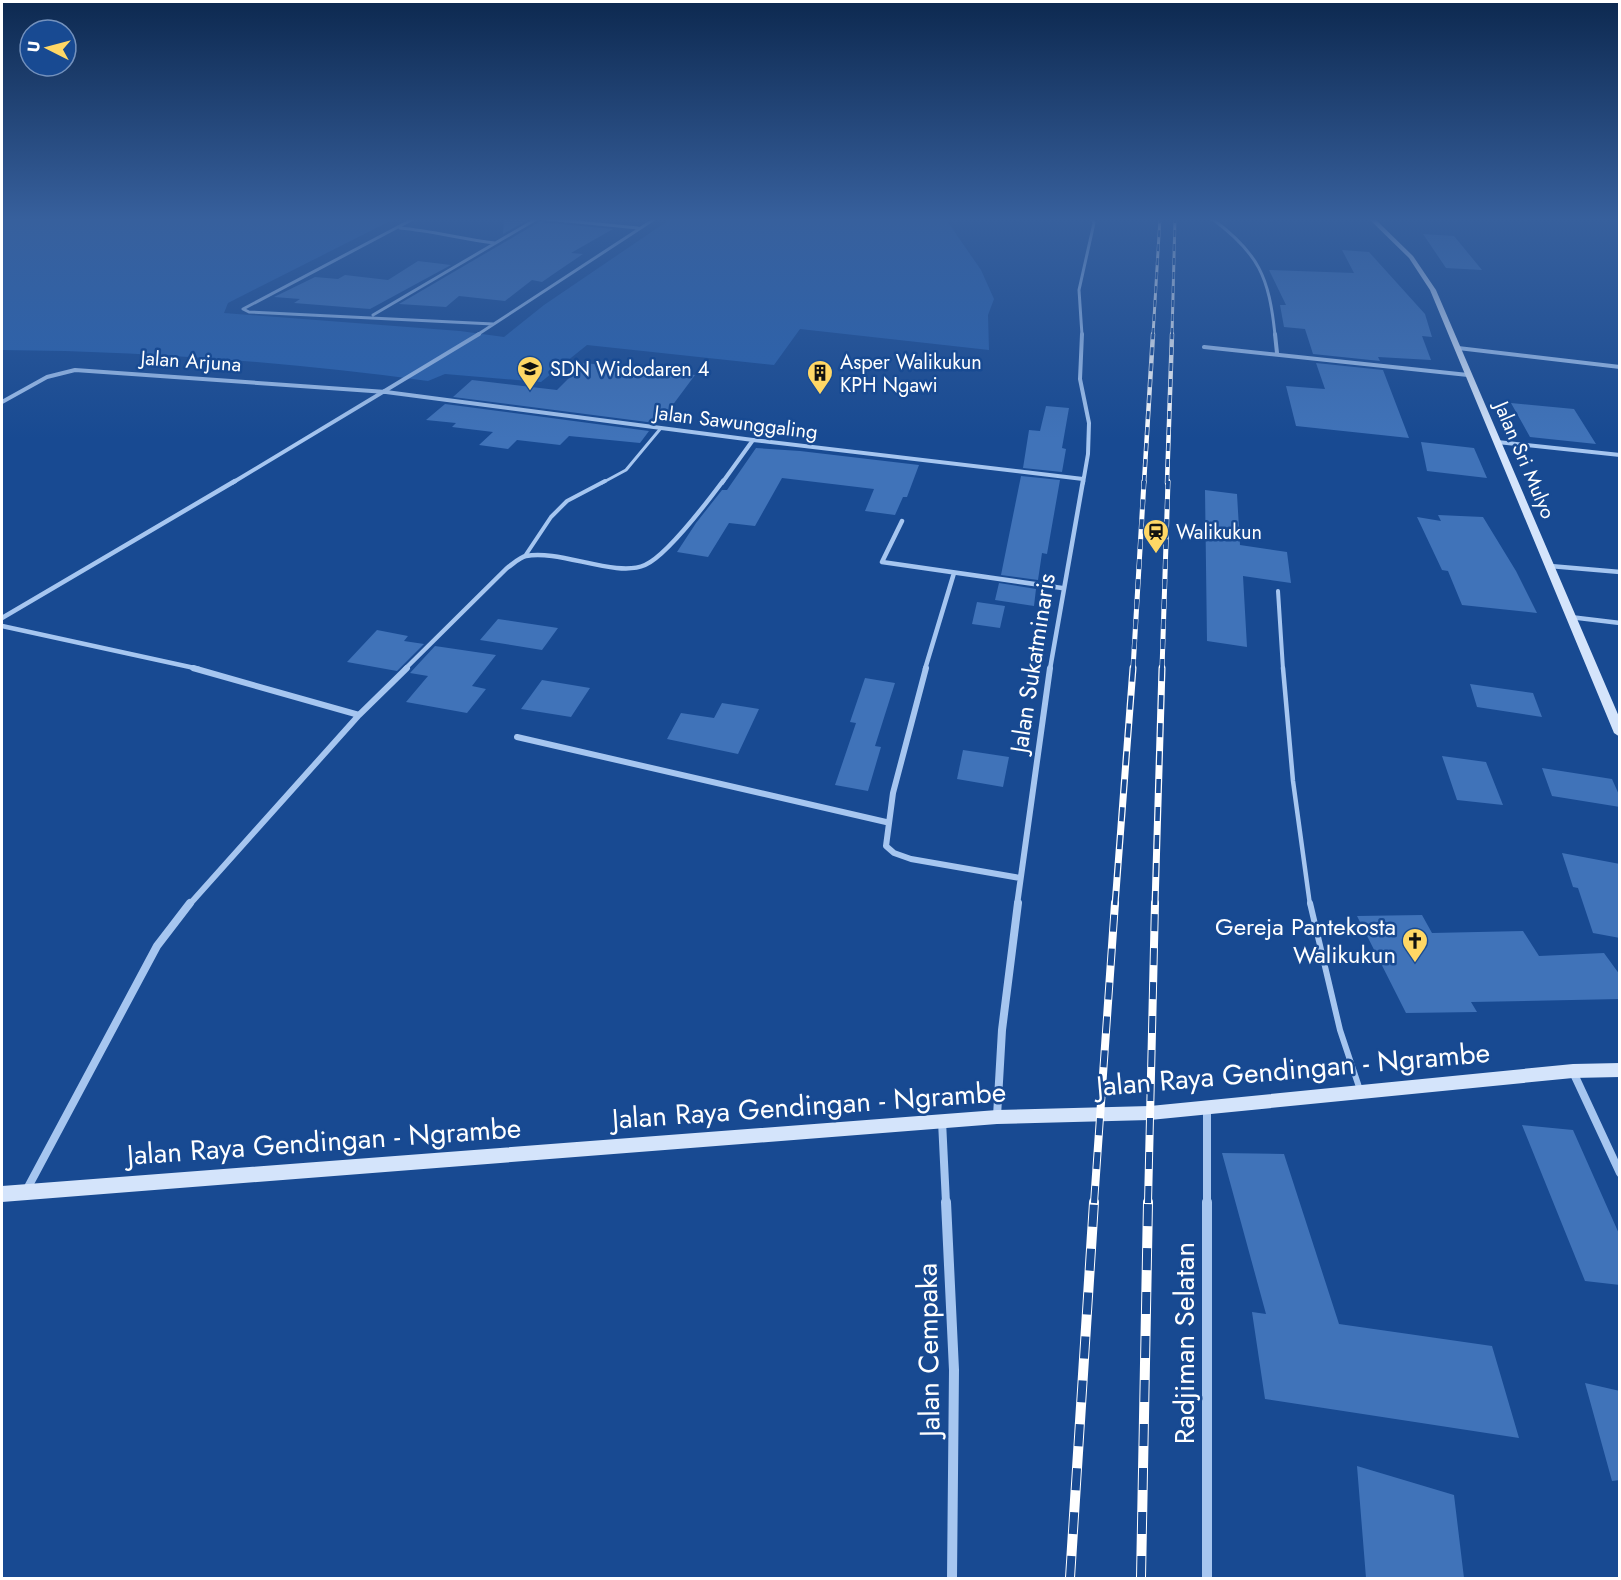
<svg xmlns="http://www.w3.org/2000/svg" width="1621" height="1580" font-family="Jost,sans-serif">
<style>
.green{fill:#2a63b0}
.building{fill:#4073b9}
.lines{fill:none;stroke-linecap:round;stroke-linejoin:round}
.service-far3{stroke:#a6c6f0;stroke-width:3}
.service-far2{stroke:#a6c6f0;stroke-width:4}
.service-far1{stroke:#a6c6f0;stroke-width:4.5}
.service{stroke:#a6c6f0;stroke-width:6}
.minor-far5{stroke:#a6c6f0;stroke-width:3}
.minor-far4{stroke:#a6c6f0;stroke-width:4}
.minor-far3{stroke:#a6c6f0;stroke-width:4.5}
.minor-far2{stroke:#a6c6f0;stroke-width:6}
.minor-far1{stroke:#a6c6f0;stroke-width:8}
.minor{stroke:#a6c6f0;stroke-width:10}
.secondary{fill:#d4e4fb;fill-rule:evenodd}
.rail-far5-casing{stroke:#fff;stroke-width:3}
.rail-far4-casing{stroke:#fff;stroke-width:4.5}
.rail-far3-casing{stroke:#fff;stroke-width:5}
.rail-far2-casing{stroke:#fff;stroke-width:7}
.rail-far1-casing{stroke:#fff;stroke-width:8}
.rail-casing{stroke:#fff;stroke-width:10}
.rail-far5{stroke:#184a92;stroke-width:2;stroke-dasharray:7;stroke-linecap:butt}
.rail-far4{stroke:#184a92;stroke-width:3;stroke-dasharray:8;stroke-linecap:butt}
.rail-far3{stroke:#184a92;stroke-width:4;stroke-dasharray:10;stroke-linecap:butt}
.rail-far2{stroke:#184a92;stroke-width:4.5;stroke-dasharray:14;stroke-linecap:butt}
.rail-far1{stroke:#184a92;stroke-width:6;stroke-dasharray:17;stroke-linecap:butt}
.rail{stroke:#184a92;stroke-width:8;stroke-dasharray:22;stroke-linecap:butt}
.labels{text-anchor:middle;stroke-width:5;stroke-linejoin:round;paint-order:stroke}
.far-street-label{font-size:20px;fill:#fff;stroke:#184a92}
.far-poi-label{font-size:20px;fill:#fff;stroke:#184a92;text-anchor:start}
.street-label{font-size:24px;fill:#fff;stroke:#184a92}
.poi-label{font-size:24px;fill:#fff;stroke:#184a92;text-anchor:end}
.near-street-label{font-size:28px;fill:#fff;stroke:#184a92}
</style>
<rect width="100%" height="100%" fill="#184a92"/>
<!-- green -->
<path class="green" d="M2,218H396L228,303L224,313L460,331L504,337L544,305L672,218H945L981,270L994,299L988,315L989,350L800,329L774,365L587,345L541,382L445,374L428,381C287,362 144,351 2,350Z"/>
<!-- building -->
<path class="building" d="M504,218H531L503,234Z
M539,222L613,229L571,253L583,254L555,273L542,282L532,280L505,301L459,296L446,307L399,304Z
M1423,234L1454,236L1482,270L1446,268Z
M1342,250L1369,252L1425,314L1432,337L1422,336L1431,360L1378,357L1380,361L1313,354L1305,329L1284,327L1280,305H1286L1269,270L1354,273Z
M418,261L451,265L370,309L294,303L300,299L274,297L315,277L338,279L345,275L388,280Z
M584,363L695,375L669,410L666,409L655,423L453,397L472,380L557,390Z
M1316,363L1383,370L1409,438L1296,426L1286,386L1325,389Z
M1511,403L1574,409L1596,444L1530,437Z
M445,404L649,431L640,443L569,436L560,445L517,440L508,449L479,445L493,432L452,427L456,423L426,420Z
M1046,406L1069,408L1062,448L1066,449L1062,472L1023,468L1029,430L1040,431Z
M1421,442L1474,448L1487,478L1427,471Z
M756,448L800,451L919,465L907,497H903L895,515L865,511L874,489L782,478L755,526L729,523L708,557L677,552L696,523L722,490H727Z
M1021,476L1060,480L1047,554L1042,553L1038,580L1001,575Z
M1205,490L1237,494L1240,545L1287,552L1291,583L1243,576L1247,647L1207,641Z
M1438,515L1483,517L1516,571L1537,613L1462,605L1448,571L1442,570L1417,517L1441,521Z
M999,583L1036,589L1034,606L995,600Z
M977,602L1005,606L1000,628L972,624Z
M498,619L558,628L542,650L480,640Z
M377,630L408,636L404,641L424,644L397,671L347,662Z
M435,646L496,655L472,686L486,689L467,713L406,702L428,676L410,673Z
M865,678L895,683L875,746L881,747L868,791L835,785L856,723L850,722Z
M542,680L590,688L571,717L521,709Z
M1470,684L1533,693L1542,717L1477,707Z
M722,703L759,709L738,754L667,739L681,713L714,718Z
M963,750L1009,757L1003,787L957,779Z
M1442,756L1486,762L1503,805L1457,800Z
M1542,768L1612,779L1620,797V807L1552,796Z
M1562,853L1620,864V938L1593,933L1578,888L1573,887Z
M1422,915L1432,933L1523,931L1539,956L1604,953L1620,975V999L1471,1002L1477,1012L1406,1013L1357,916Z
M1522,1125L1573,1130L1620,1236V1285L1585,1281Z
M1222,1153L1284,1154L1339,1324L1492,1346L1519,1438L1265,1399L1252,1312L1266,1314Z
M1585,1383L1620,1391V1480L1612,1481Z
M1357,1466L1454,1495L1464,1578H1366Z"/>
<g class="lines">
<!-- service-far3 -->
<path class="service-far3" d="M602,483L626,470L661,428"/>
<!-- service-far2 -->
<path class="service-far2" d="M525,556L551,517L567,501L605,481
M1278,591L1283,669"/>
<!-- service-far1 -->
<path class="service-far1" d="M1283,668L1293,781L1310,905"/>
<!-- service -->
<path class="service" d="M1310,903L1340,1030L1360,1090"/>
<!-- minor-far5 -->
<path class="minor-far5" d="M415,218L243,309L249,312L493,324
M537,218L638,228
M1211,218C1259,253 1269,277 1275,335
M400,228C433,231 462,239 495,243
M373,315L538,218
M477,335L656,218
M1082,335L1079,290L1094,223L1092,218"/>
<!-- minor-far4 -->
<path class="minor-far4" d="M1082,334L1080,379L1089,423L1088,454L1083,483
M1275,334L1277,353
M1204,347L1468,375
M1458,348L1620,367
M2,402L47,377L75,370L386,392L753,440L1083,479
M1497,442L1620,455
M232,483L479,334
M722,483L753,440"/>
<!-- minor-far3 -->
<path class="minor-far3" d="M902,521L882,562L1062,588
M1550,566L1620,572
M1570,617L1620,623
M2,618L235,481
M2,626L199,669
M405,669L507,568C513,564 520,557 526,556C559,549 616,578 645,565C666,556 708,501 723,481
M925,669L954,573
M1050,669L1083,481"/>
<!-- minor-far2 -->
<path class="minor-far2" d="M193,668L359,715
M926,668L893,793L886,846L894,853L911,859L1020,878
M517,737L886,822
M189,905L359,715L407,668
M1017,905L1050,668"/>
<!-- minor-far1 -->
<path class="minor-far1" d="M1573,1072L1620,1173
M1207,1108V1203
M997,1116L1002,1030L1018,903
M942,1121L946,1203
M27,1189L157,946L190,903"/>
<!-- minor -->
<path class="minor" d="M946,1202L954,1370L952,1578
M1207,1202V1578"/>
<!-- secondary -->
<path class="secondary" d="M1368,218H1374L1413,256L1436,290L1620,719V737L1614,733L1430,290L1409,258Z
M1620,1063V1077L1573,1078L1150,1120L997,1124L2,1202V1186L997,1110L1150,1106L1573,1064Z"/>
<defs>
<path id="rail-far5" d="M1153,335L1160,218
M1172,335L1175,218"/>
<path id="rail-far4" d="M1144,483L1153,334
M1167,483L1172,334"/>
<path id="rail-far3" d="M1133,669L1144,481
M1162,669L1168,481"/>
<path id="rail-far2" d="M1115,905L1133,668
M1155,905L1162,668"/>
<path id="rail-far1" d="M1094,1203L1115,903
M1148,1203L1155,903"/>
<path id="rail" d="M1070,1578L1094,1202
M1141,1578L1148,1202"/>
</defs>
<!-- rail-far5 casing -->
<use href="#rail-far5" class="rail-far5-casing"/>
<!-- rail-far4 casing -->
<use href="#rail-far4" class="rail-far4-casing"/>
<!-- rail-far3 casing -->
<use href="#rail-far3" class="rail-far3-casing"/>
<!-- rail-far2 casing -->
<use href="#rail-far2" class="rail-far2-casing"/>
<!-- rail-far1 casing -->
<use href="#rail-far1" class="rail-far1-casing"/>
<!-- rail casing -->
<use href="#rail" class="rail-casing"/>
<!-- rail-far5 -->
<use href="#rail-far5" class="rail-far5"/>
<!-- rail-far4 -->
<use href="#rail-far4" class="rail-far4"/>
<!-- rail-far3 -->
<use href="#rail-far3" class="rail-far3"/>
<!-- rail-far2 -->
<use href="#rail-far2" class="rail-far2"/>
<!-- rail-far1 -->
<use href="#rail-far1" class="rail-far1"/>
<!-- rail -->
<use href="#rail" class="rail"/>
</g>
<!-- sky -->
<linearGradient id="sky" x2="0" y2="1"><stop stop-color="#0d2950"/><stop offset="0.5" stop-color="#37609d"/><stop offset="1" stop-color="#37609d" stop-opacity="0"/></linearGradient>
<rect width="1621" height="439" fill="url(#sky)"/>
<!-- icons -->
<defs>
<symbol id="school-pin" viewBox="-11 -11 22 30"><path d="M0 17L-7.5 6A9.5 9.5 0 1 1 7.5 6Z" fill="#ffd765" stroke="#184a92"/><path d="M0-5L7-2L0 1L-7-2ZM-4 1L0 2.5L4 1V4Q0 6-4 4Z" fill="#111"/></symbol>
<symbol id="building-pin" viewBox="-11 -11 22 30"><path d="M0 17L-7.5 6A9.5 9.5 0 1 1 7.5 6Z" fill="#ffd765" stroke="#184a92"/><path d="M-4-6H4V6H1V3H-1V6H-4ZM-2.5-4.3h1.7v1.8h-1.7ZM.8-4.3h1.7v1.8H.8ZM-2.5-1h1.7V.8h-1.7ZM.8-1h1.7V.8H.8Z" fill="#111"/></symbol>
<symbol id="station-pin" viewBox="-11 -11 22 30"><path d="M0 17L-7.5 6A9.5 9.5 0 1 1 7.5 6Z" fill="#ffd765" stroke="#184a92"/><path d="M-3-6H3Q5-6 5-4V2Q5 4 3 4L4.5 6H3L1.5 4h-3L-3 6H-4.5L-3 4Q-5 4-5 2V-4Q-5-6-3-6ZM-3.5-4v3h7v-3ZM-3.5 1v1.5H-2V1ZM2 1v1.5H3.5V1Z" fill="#111"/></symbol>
<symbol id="church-pin" viewBox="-11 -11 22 30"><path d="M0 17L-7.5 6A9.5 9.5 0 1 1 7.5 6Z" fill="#ffd765" stroke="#184a92"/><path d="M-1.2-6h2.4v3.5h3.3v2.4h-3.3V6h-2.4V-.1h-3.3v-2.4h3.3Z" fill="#111"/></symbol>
</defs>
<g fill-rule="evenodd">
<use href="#school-pin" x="515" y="354" width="30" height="40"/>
<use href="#building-pin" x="805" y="358" width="30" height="40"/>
<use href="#station-pin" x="1141" y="517" width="30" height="40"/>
<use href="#church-pin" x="1400" y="926" width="30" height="40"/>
</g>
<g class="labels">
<!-- far-street labels -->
<g class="far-street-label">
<text transform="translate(191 361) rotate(4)" y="7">Jalan Arjuna</text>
<text transform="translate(736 422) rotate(7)" y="7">Jalan Sawunggaling</text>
<text transform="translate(1525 460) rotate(67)" y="7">Jalan Sri Mulyo</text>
</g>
<!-- far-poi labels -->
<g class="far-poi-label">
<text x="840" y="369">Asper Walikukun<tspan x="840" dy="23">KPH Ngawi</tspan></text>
<text x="550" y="376">SDN Widodaren 4</text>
<text x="1176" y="539">Walikukun</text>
</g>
<!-- street labels -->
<g class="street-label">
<text transform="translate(1033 663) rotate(-81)" y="8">Jalan Sukatminaris</text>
</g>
<!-- poi labels -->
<g class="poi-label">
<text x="1396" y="935">Gereja Pantekosta<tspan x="1396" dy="28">Walikukun</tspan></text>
</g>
<!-- near-street labels -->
<g class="near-street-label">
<text transform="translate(1293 1069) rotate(-5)" y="10">Jalan Raya Gendingan - Ngrambe</text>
<text transform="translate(809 1105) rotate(-4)" y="10">Jalan Raya Gendingan - Ngrambe</text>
<text transform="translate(324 1141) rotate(-4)" y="10">Jalan Raya Gendingan - Ngrambe</text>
<text transform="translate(1184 1343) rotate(-90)" y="10">Radjiman Selatan</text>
<text transform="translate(928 1350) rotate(-91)" y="10">Jalan Cempaka</text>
</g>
</g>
<!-- border -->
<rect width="1621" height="1580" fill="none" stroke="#ffffff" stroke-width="6"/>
<!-- north arrow -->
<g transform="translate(48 48) rotate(276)"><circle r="28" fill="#184a92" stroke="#7492be" stroke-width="1.5"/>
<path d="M0-4.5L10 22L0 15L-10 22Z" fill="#ffd765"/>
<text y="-9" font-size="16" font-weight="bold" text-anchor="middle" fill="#ffffff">U</text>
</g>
</svg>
